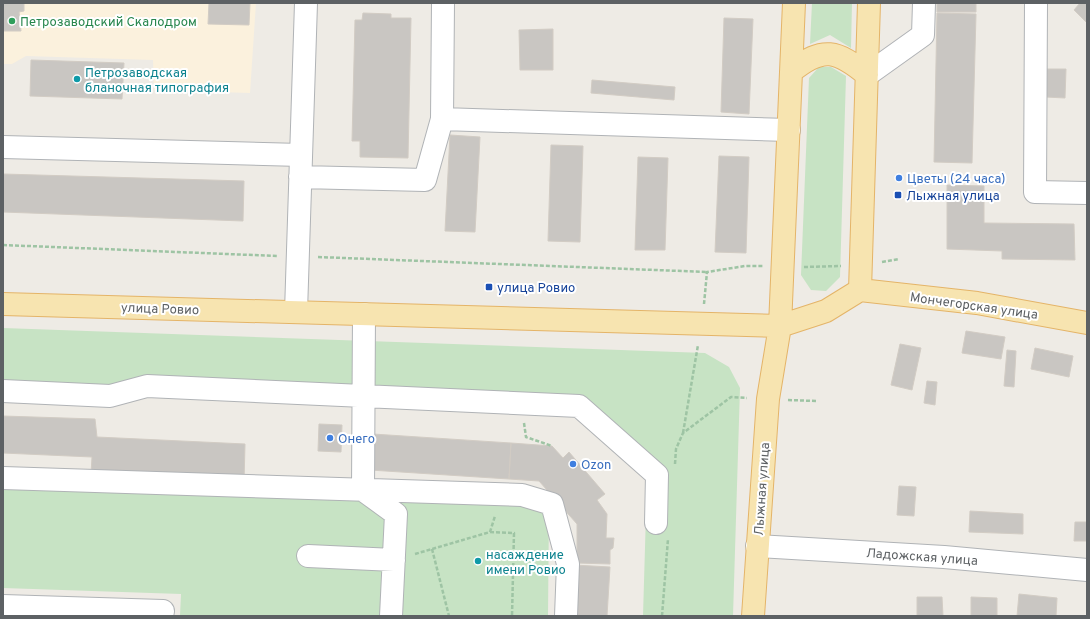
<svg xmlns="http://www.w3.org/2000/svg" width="1090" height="619" font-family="Overpass,sans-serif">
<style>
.commercial{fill:#fbf1dd}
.green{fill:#c7e3c4}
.building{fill:#c9c6c2;stroke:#d2ccc4}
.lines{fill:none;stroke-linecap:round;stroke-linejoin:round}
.minor-casing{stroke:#b0b3b6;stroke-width:24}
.major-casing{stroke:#e4b468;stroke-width:24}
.path{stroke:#9ec4a4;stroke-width:2.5;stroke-dasharray:4 2;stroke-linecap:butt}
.minor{stroke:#fff;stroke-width:22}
.major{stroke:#f7e4b0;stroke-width:22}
.leisure-dot{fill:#2e9e5b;stroke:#fff;stroke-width:1.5}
.culture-dot{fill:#0f9aa8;stroke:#fff;stroke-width:1.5}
.shop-dot{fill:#3f7fe0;stroke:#fff;stroke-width:1.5}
.transit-dot{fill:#1a4fb4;stroke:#fff;stroke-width:1.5}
.labels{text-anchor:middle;stroke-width:4;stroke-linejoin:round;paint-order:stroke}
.leisure-label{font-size:13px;fill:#27864d;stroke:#fff;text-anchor:start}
.culture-label{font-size:13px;fill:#0d838f;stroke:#fff;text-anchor:start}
.shop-label{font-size:13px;fill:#366cbe;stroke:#fff;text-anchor:start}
.transit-label{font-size:13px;fill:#164399;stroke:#fff;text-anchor:start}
.street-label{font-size:13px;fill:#5d6164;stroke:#fff}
</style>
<rect width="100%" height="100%" fill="#eeebe5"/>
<!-- commercial -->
<path class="commercial" d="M3,3H256L250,93L154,90L153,60L26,56L12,64H3Z"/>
<!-- green -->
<path class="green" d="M812,3H852L851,48L830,35L810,44Z
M819,67H831L846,76L840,277L826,291L811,290L801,275L809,78Z
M3,328L705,353L729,367L740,388L733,616H643L647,479L576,416L3,391Z
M3,485L549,506L548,616H180L181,594L3,588Z"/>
<!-- building -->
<path class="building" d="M3,3H24V11L19,12L21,31H3Z
M209,3H250L249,25L208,24Z
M937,3H976V12H937Z
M1080,3H1087V23L1074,10Z
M363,13L391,14V18H411L408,158L360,157V141H352L355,20H362Z
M937,13L976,14L972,163L934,162Z
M724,18L753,19L749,114L721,112Z
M553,29V70H520L519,30Z
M31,60L124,63L122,99L30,96Z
M1047,69H1066L1065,98L1046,97Z
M592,80L675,87L674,100L591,93Z
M450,135L480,137L475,232L445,231Z
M551,145L583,146L580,242L548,241Z
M719,156L749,157L746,253L715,252Z
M638,157L668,158L665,250H635Z
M3,174L244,181L243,221L3,212Z
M947,185L984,186V223L1074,224L1075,260L1002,259V251L947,249Z
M966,331L1005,337L1001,359L962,353Z
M900,344L921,348L912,390L891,385Z
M1035,348L1073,356L1069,377L1031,369Z
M1007,350L1016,351L1014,387L1004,386Z
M927,381L937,382L935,405L924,403Z
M3,416L95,419L97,437L245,444L244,482L91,474L92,457L3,453Z
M319,424L342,425L341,452L318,451Z
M373,434L511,443L509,479L370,470Z
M511,443L552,446L563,458L569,452L605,494L597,500L607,514L606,538H614L613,548L610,550V564L577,563V524L539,481L509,479Z
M899,486L916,487L914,516L897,515Z
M970,511L1023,514V534L969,532Z
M1075,522H1087V541H1074Z
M574,565L610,567L607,616H571Z
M1019,594L1057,598L1056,616H1017Z
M917,597H942L943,616H917Z
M971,597L997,598V616H971Z"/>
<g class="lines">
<defs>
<path id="minor" d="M1036,3L1035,192L1087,193
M867,75L923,35L924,3
M442,119L789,130
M3,147L301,155
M300,177L425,180L442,119L443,3
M296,312L306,3
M364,314L363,490L396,514L391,616
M3,391L110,396L147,386L579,406L657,475L656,523
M3,478L522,495L552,504L568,564L566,616
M757,546L944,557L1087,570
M308,556L394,560
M3,606L163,611L162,616"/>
<path id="major" d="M792,71C823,46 837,50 867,75
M860,290L869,3
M860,290L977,303L1087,323
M3,304L780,326L826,311L860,290
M753,616L768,399L780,326L794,3"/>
</defs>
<!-- minor casing -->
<use href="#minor" class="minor-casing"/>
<!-- major casing -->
<use href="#major" class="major-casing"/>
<!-- path -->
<path class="path" d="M3,245L277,256
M318,257L707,272
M882,262L899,259
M804,267L841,266
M704,304L707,272L745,266H763
M788,400L816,401
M524,423L526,437L552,446
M683,433L698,345
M675,464L676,449L683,433L731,397L747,398
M490,532L514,533L512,616
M432,549L449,616
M415,554L490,532L495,516
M662,616L668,539"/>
<!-- minor -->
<use href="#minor" class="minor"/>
<!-- major -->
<use href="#major" class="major"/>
</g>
<!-- markers -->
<circle class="leisure-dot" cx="12" cy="21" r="4"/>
<g class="culture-dot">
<circle cx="77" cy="79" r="4"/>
<circle cx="478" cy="561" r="4"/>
</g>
<g class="shop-dot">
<circle cx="899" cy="178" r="4"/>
<circle cx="330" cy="438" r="4"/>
<circle cx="573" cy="464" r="4"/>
</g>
<g class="transit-dot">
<rect x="894" y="191" width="8" height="8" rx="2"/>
<rect x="485" y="283" width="8" height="8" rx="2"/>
</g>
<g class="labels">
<!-- leisure labels -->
<g class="leisure-label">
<text x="20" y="26">Петрозаводский Скалодром</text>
</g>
<!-- culture labels -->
<g class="culture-label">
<text x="85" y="77">Петрозаводская<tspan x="85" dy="15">бланочная типография</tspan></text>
<text x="486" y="559">насаждение<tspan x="486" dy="15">имени Ровио</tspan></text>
</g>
<!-- shop labels -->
<g class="shop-label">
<text x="907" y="183">Цветы (24 часа)</text>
<text x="338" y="443">Онего</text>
<text x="581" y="469">Ozon</text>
</g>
<!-- transit labels -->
<g class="transit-label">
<text x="906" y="200">Лыжная улица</text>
<text x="497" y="292">улица Ровио</text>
</g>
<!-- street labels -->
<g class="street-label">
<text transform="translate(974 305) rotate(8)" y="5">Мончегорская улица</text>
<text transform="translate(160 308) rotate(2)" y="5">улица Ровио</text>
<text transform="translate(761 489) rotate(-86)" y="5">Лыжная улица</text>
<text transform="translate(922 556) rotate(4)" y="5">Ладожская улица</text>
</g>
</g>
<!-- border -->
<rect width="1090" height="619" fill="none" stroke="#5d6164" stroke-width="8"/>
</svg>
